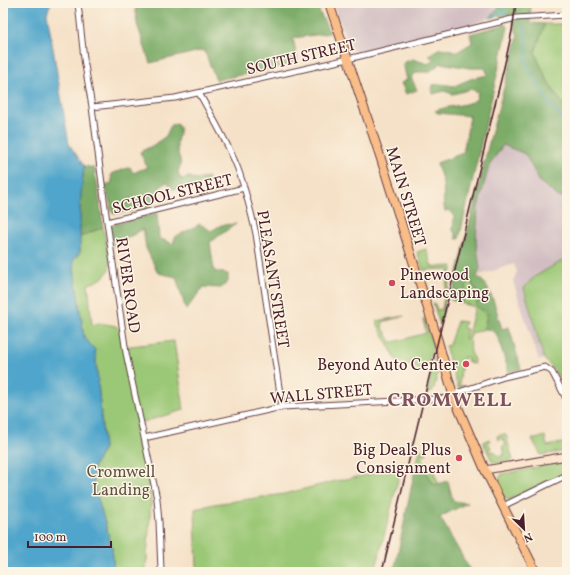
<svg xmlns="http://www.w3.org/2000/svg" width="570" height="575" font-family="Vollkorn,serif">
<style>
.industrial{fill:#d2bec2}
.green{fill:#9bc876;stroke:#727450}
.forest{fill:#7cac67;stroke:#636649}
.water{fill:#4fa5cb;stroke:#4c627b}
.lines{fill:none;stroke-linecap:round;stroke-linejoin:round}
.stream{stroke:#4fa5cb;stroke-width:1.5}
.minor-casing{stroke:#643c42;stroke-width:7}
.secondary-casing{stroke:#643c42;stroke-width:9}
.primary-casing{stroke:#643c42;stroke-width:10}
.minor{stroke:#fff;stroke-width:5}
.secondary{stroke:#fce5cf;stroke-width:7}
.primary{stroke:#f8bd88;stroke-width:8}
.rail{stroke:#4a1f2b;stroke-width:1.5}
.poi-dot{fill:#d1495b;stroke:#fcf5e5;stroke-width:1.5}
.labels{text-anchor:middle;stroke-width:3;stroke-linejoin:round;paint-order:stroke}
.street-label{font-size:16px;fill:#4a1f2b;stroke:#fcf5e5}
.poi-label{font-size:16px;fill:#4a1f2b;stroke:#fcf5e5;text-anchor:end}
.park-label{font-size:16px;fill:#625242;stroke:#fcf5e5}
.district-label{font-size:20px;font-weight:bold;letter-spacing:1px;fill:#7f515f;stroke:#fcf5e5}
</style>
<rect width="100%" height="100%" fill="#fcf5e5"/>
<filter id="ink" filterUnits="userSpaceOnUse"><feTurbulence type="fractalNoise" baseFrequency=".025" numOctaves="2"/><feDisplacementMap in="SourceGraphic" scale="8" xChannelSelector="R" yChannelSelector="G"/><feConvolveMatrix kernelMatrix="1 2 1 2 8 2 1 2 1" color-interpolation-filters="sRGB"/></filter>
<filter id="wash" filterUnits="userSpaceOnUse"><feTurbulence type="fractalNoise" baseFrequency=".012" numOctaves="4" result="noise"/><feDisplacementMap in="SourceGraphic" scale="16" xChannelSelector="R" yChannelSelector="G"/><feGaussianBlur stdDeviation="0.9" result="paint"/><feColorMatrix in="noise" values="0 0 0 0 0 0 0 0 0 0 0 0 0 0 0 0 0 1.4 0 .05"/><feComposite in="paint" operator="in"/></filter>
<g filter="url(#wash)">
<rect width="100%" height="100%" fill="#f5e1c7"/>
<!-- industrial -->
<path class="industrial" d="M334,3H405L402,5L443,3H499V8L490,18L458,30L388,47L362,52L351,50L346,41Z
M503,145L525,154L540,182L559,197H567V258L524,288L544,359L539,361L513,281L517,272L514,264L477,276L480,268L476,241L478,207L489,166Z"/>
<!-- green -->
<path class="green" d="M545,24H567V108C552,92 543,73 535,52Z
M103,227C104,236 110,257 110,264C109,276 98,282 88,284L92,325L99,323L116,326L120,330L123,347L174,341L184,410L136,424L148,476L151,502L146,572H114L112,547L94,485L93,468L104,448L95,350L84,337L73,261L80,252V237Z
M426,249L432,267L453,266L440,325L433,303L435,304L437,310L442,309L449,269L423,270L417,252Z
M567,258V392L555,371L544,359L524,288L534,277Z
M468,278L478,293L477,306L487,314L484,329L472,333C466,343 472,354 475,364L470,363V362L467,361L468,358L464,357L461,369L459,385L465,386L458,388L445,346L449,345L457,321L465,322L463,328L467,329L465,339H467L475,307L461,303Z
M404,316L383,322L382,326L391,342H394L426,333L423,319L424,318L433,346L425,372L396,360L376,321Z
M435,357L439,369L433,391L427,394Z
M504,434L506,435L513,460L498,463L492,461L483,442L489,439L490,441L488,442L491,448L489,449L490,452L494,451L499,457L505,454L502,447L506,445L503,438L499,440L497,436Z
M545,436L547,446L567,442V451L541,455L532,439H536Z
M424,449L427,454L422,457L425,466L431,465L439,485H434L424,469L419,471L418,469H415L420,451Z
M403,460L375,572H193L197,571L195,509L214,504L284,494L336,481L393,470Z
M567,461V472L509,500L505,499C501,490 495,482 502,474Z"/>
<!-- forest -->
<path class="forest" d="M135,3H315L330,33L293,38L298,63L216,80L204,50L150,63L137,24Z
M499,3H531L530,23L545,24L535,52C543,73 552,92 567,108V197H559L540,182L525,154L503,145L489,166L478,207L476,241L480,268L477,276C493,288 496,311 502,329L509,327L521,369L509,372L497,335C493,331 490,329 484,329L487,314L476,306L478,293L469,278L461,303L451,300L490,139L518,36L510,14L490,18L499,8Z
M506,24L508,27L459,239H456V234L453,231L454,215L449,210L445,211C442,201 445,189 442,179C440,173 438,169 437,163L463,153L470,116L438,113L435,111C449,105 462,107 476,100L478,92L471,89L453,94L444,91L433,94L431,90L432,85L440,84L454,86L473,78L488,75L485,68H469L441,63L429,72H417L411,77L417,90L406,94L401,83L407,80L403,63L413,59L428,64L435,59L429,56C439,46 444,47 457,52L472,43L470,34Z
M178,124C182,136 176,136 177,146C177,158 184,158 178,172L181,179L190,177L196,180L208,177V184L173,189L167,182L157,190L152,207L113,214L105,185L112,183L111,174L130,167L133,173L147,167L140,152L152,146L166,136L171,125Z
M84,166L94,168L98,188L103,227L80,237V204Z
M157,213L159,238L173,244L175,237L200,224L211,231L221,225L236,224L210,242L214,271L228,274V282L221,288L203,287L186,310L176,277L158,273L146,248L143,229L114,246L110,226Z
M415,469H418L419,471L424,469L434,485L448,481L453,501L467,503L440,517L471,572H394Z"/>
<!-- water -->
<path class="water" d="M3,3H51L47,13L69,144L84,166L80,204V252L73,261L84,337L95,350L104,448L93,468L94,485L112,547L114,572H3Z"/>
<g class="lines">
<!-- stream -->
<path class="stream" d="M503,3V11
M492,17L503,11L507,14
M522,24L525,27L527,44L526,60L528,66L547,101L555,111L567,121"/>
</g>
</g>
<g filter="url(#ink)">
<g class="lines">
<defs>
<path id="minor" d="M78,3L84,59L92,107L107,222L126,353L157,499L159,522L161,570
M516,18L567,15
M199,93C213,118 228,143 238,169C246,191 251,212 256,234L282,407
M92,107L175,98L348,59L512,19
M107,222L244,188
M453,394L504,377L545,367L552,372L567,400
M144,438L282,407L454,398
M503,506L567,475"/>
<path id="secondary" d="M485,470L567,456"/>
<path id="primary" d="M329,3L381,159L438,341L454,398L485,470L536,572"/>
</defs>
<!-- minor casing -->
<use href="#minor" class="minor-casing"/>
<!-- secondary casing -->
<use href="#secondary" class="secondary-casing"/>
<!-- primary casing -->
<use href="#primary" class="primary-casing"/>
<!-- minor -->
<use href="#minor" class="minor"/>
<!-- secondary -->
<use href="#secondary" class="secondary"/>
<!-- primary -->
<use href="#primary" class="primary"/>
<!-- rail -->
<path class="rail" d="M382,572L505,63L512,31L516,3"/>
</g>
</g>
<!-- markers -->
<g class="poi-dot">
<circle cx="392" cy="283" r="4"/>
<circle cx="466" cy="364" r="4"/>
<circle cx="459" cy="458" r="4"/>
</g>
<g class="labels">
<!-- street labels -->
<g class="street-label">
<text transform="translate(301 56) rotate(-13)" y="6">SOUTH STREET</text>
<text transform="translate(172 193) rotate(-14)" y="6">SCHOOL STREET</text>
<text transform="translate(407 196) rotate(73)" y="6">MAIN STREET</text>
<text transform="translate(274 279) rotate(81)" y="6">PLEASANT STREET</text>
<text transform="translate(129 285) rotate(82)" y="6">RIVER ROAD</text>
<text transform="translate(321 393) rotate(-5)" y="6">WALL STREET</text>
</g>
<!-- poi labels -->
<g class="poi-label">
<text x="400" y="280" text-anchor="start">Pinewood<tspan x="400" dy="18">Landscaping</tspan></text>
<text x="458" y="370">Beyond Auto Center</text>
<text x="451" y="455">Big Deals Plus<tspan x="451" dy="18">Consignment</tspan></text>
</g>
<!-- park labels -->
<g class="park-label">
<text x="121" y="477">Cromwell<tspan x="121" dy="18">Landing</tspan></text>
</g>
<!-- district labels -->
<g class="district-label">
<text x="450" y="406">CROMWELL</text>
</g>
</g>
<!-- margin -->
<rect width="570" height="575" fill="none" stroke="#fcf5e5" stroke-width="16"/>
<!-- north arrow -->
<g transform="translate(524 529) rotate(155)" stroke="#fcf5e5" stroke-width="3" paint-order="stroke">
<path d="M0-3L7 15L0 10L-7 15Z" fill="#4a1f2b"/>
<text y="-6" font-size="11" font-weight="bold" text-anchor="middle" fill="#4a1f2b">N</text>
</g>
<!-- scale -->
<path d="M28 541v6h83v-6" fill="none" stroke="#4a1f2b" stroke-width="2"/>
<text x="34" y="541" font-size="12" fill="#4a1f2b" stroke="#fcf5e5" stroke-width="3" paint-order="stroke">100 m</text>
</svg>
